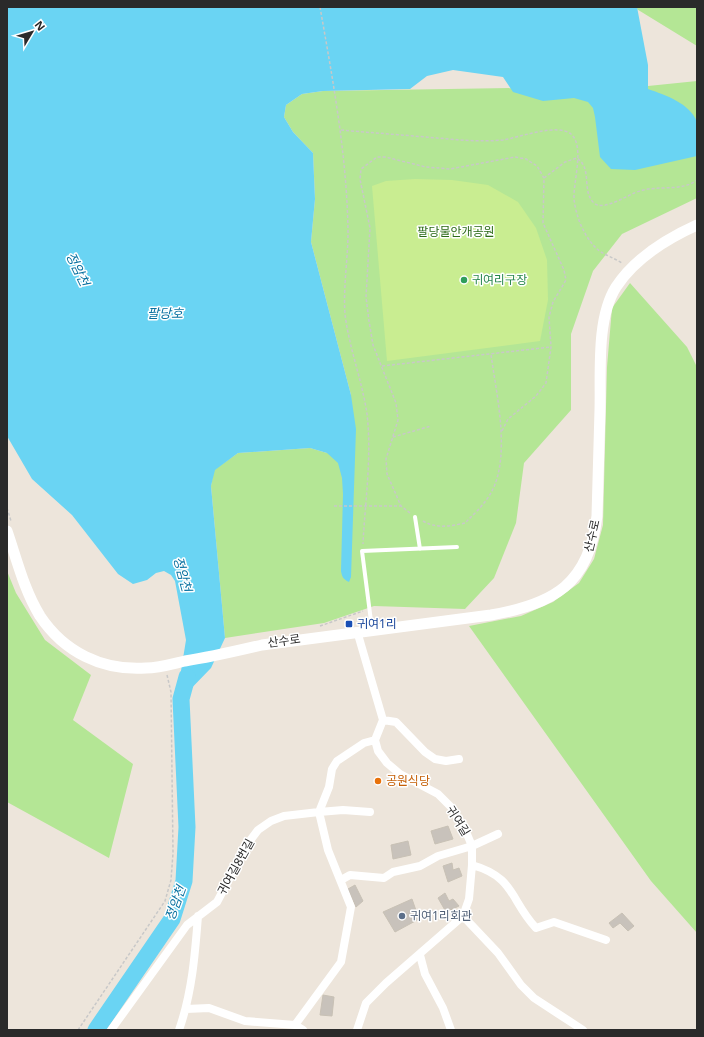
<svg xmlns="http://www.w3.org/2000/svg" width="704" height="1037" font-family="'Noto Sans','Noto Sans KR',sans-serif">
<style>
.green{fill:#b4e695}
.pitch{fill:#c9ed91}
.water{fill:#6ad4f3}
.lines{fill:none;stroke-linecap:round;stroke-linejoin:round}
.river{stroke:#6ad4f3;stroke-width:17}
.building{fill:#c8c2bb;stroke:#c8c1b5}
.path{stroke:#c8c8c8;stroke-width:1.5;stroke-dasharray:3 2;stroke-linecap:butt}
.lane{stroke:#fff;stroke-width:4}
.street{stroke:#fff;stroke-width:8}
.secondary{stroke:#fff;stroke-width:11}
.leisure-dot{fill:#2e9e5b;stroke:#fff;stroke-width:1.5}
.transit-dot{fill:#1a4fb4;stroke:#fff;stroke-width:1.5}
.food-dot{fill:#e8710a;stroke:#fff;stroke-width:1.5}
.service-dot{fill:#5c6f8a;stroke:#fff;stroke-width:1.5}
.labels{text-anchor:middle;stroke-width:3;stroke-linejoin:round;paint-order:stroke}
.park-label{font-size:12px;fill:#2b6a17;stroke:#fff}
.leisure-label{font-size:12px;fill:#27864d;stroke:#fff;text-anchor:start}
.street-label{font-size:12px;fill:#2a2a2a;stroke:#fff}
.transit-label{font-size:12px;fill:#164399;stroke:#fff;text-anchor:start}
.food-label{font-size:12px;fill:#c56008;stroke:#fff;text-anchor:start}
.service-label{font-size:12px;fill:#4e5e75;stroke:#fff;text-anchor:start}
.water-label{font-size:13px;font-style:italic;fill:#0871a0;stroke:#fff}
</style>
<rect width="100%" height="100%" fill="#ede5db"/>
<!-- green -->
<path class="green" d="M637,7H697V46L635,8Z
M697,81V198L622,234L593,271L571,334V410L524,463L516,523L494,578L465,609L374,606L324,623L225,638L211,486L214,470L238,453L310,448L327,453L351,395L311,242L315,199L313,153L293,132L284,117L286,105L302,94L323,91L648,86Z
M630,283L687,347L697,367V933L651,881L469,626L521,616L553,602L579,583L594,559L603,525L607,367L612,308Z
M7,571L16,593L45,640L91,675L73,720L133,764L109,858L7,802Z"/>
<!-- pitch -->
<path class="pitch" d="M415,179L452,180L488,185L518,202L536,228L547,260L548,300L540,341L387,361L372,186L386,181Z"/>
<!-- water -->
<path class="water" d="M7,7H637L648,65V89C665,95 690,103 697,122C700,131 698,147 697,156L635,170L611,169L600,157L595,117L593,108L588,102L574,98L543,101L513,92L503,77L453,70L427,76L410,89L323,91L302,94L286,105L284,117L293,132L313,153L315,199L311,242L351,395L356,429L351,577L349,582C343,579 342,577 341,571L343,494L342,478L338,463L327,453L310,448L238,453L215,470L211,486L225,638L211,668L181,699L180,677L186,640L175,581L171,575L164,571L156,573L147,580L133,584L118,574L72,515L32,479L7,436Z"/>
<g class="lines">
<!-- river -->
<path class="river" d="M96,1030L172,919L184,881L187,827L181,699L187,677"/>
</g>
<!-- building -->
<path class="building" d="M448,826L453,839L435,844L431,831Z
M408,841L411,855L393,859L391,845Z
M452,863L453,870L459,868L462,876L448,882L443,866Z
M355,885L363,901L356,907L348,889Z
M445,893L449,901L453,899L459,906L446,912L438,898Z
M412,899L419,919L395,932L383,912Z
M622,913L634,926L628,931L620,923L613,928L609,923Z
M323,995L334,997L332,1016L320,1015Z"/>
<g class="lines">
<!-- path -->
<path class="path" d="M320,7C333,81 347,156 348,232C348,259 343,287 345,314C349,348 362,380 367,414C372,457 365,502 363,544
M341,130C373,133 405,135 437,138C459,140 482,142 503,140C521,137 557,123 571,134C585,146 573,182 574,199C576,216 583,235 596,248C602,254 614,258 622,263
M544,178L565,162L577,158C593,169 581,191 594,203C604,212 628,194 640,191C657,185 682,192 697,180
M382,366L551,347
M393,437L431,426
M334,506H401
M7,508L11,521
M410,513L401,506L387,474L386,459L398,420L396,403L373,345L369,321L366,297L370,228L360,179L361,169L377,157H385L426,167L450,169L515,157L526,159L537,166L544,178L543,223L564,270L566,280L553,302L549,317L551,347L546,383L536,396L508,419L502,431
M423,521C436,529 451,526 465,523C474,514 486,503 492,491C511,454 496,393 491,354
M320,626L363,611
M78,1030L165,901L171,880L173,853L171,692L167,675"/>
<!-- lane -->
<path class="lane" d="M415,517L420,549
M372,629L362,551L457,547"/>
<!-- street -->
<path class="street" d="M383,720L396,722L425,752L435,759L446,761L459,759
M472,865C515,877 510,900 536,928L554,922L606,940
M341,880L350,875L384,878L393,872L420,866L438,856L472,846L498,834
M463,916L498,953L521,985L534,998L583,1030
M420,955L425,974L443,1008L451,1030
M186,1009L209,1008L245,1021L295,1025L303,1030
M295,1025L341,962L351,907L328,850L319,812L343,810L370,812
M111,1030L187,925L217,902L249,842L258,830L271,821L284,816L319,812L329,787L332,769L337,761L364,743L375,740
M179,1030C192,993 195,955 198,916
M357,1030L366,1003L386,983L463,916L469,899L472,865V846L464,827L452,808L438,794L400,774L387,763L378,751L375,740L383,720L357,631"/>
<!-- secondary -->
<path class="secondary" d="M7,531C17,560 24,590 40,616C64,652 102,671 146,668C159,668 172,664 185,661C211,657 236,651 262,645L491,615C554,604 589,584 597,516C598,481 599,445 600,410C601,373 596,319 616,287C635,258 666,239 697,225"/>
</g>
<!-- markers -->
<circle class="leisure-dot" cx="464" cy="280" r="4"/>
<rect class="transit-dot" x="345" y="620" width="8" height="8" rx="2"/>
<circle class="food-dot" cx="378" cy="781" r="4"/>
<circle class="service-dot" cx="402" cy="916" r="4"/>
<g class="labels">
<!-- park labels -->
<g class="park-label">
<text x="456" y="236">팔당물안개공원</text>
</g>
<!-- leisure labels -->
<g class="leisure-label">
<text x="472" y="284">귀여리구장</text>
</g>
<!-- street labels -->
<g class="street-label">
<text transform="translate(592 536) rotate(-77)" y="4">산수로</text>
<text transform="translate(284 641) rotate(-8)" y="4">산수로</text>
<text transform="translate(458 821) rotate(58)" y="4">귀여길</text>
<text transform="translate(236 867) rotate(-61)" y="4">귀여길8번길</text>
</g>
<!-- transit labels -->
<g class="transit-label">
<text x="357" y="628">귀여1리</text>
</g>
<!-- food labels -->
<g class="food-label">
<text x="386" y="785">공원식당</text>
</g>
<!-- service labels -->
<g class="service-label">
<text x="410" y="920">귀여1리회관</text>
</g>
<!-- water labels -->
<g class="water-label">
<text transform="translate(78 269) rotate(64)" y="5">정암천</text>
<text x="165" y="318">팔당호</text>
<text transform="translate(183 574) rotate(75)" y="5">정암천</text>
<text transform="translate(175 903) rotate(-70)" y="5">정암천</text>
</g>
</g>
<!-- border -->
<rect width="704" height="1037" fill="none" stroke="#2a2a2a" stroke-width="16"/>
<!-- north arrow -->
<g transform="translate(32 32) rotate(52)" stroke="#ffffff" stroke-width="3" paint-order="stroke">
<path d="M0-3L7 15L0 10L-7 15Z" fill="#2a2a2a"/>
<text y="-6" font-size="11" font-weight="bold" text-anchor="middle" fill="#2a2a2a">N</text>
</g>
</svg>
